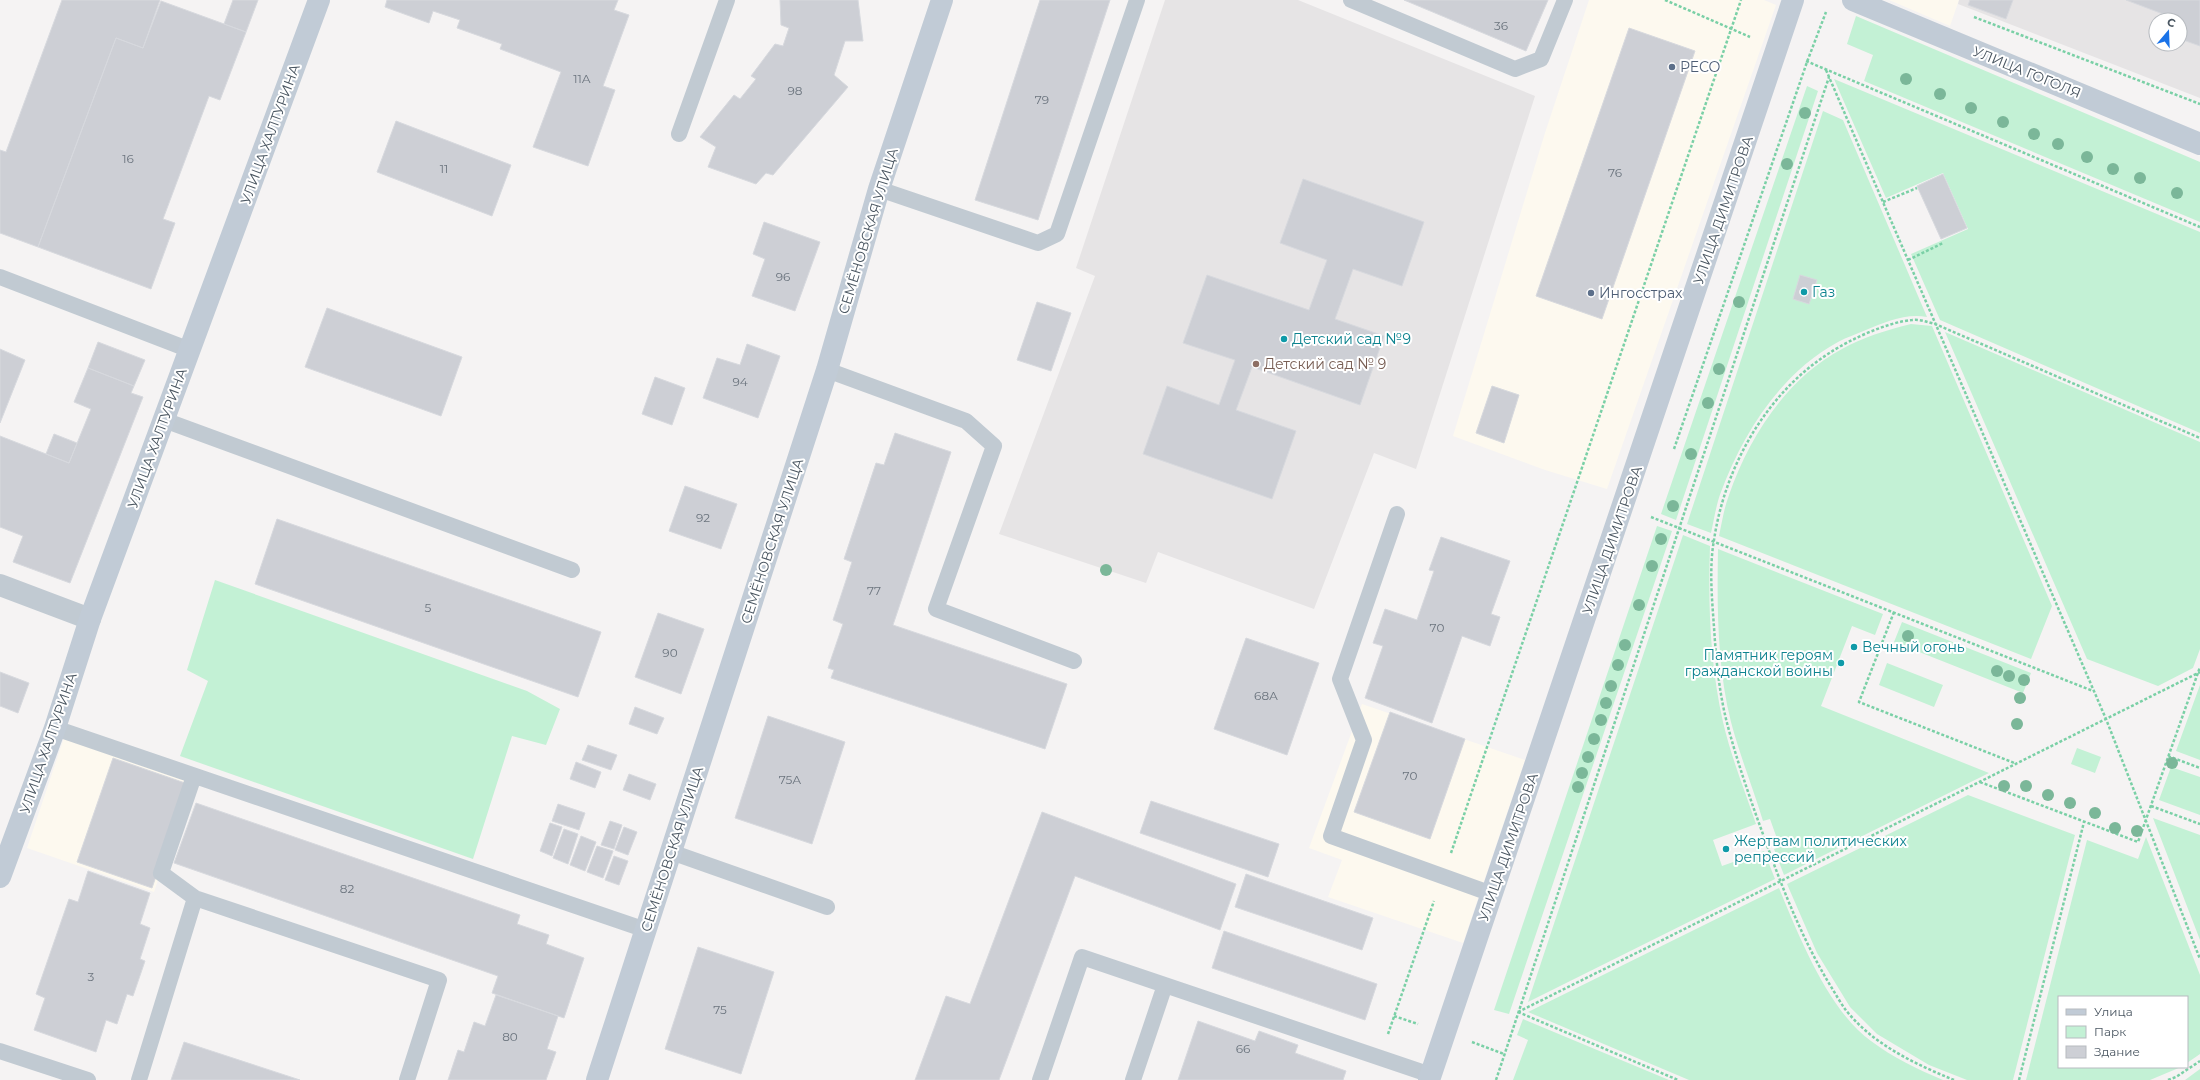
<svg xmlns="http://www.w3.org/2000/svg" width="2200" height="1080" font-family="Montserrat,sans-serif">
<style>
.commercial{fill:#fdf9ef}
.education{fill:#e6e4e5;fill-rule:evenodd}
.green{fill:#c3f1d5}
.building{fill:#cdcfd5;stroke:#d7d9de}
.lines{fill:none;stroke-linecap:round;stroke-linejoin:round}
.path{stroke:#7ad0a6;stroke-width:2.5;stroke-dasharray:3 2;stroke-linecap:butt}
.lane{stroke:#c1cad2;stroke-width:16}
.street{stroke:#c1cad2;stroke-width:22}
.secondary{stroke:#c1cbd6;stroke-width:22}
.tree{fill:#7bb799}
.service-dot{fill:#5c6f8a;stroke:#fff;stroke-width:1.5}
.culture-dot{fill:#0f9aa8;stroke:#fff;stroke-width:1.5}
.education-dot{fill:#8d6e63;stroke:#fff;stroke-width:1.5}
.labels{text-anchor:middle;stroke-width:4;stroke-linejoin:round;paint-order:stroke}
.number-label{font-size:12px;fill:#6b747e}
.service-label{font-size:14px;fill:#4e5e75;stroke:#fff;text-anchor:start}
.street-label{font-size:14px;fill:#4a5661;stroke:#fff}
.culture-label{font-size:14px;fill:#0d838f;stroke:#fff;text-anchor:start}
.education-label{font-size:14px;fill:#785e54;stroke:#fff;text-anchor:start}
</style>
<rect width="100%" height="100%" fill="#f5f3f3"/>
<!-- commercial -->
<path class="commercial" d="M1589,0H1764L1776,5L1607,489L1545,470L1453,436L1544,136Z
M1889,0H1959L1950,26Z
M1362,704L1525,760L1463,943L1328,897L1342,860L1309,848Z
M66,732L193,775L154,892L27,848Z"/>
<!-- education -->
<path class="education" d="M1165,0H1298L1535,96L1416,469L1374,453L1314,609L1158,552L1146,583L999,534L1095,276L1076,268Z
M1959,0H2200V98L1958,4ZM2156,20H2180V44H2156Z"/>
<!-- green -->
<path class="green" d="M1856,16L2200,162V222L1864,81L1873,55L1847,44Z
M1834,79L2200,232V433L1940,320L1911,254L1968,229L1943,173L1886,198Z
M1807,86L1818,91L1676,520L1661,514Z
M1823,111L1843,120L1927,317C1906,313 1885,322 1866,330C1857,334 1847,337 1838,342C1781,373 1743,433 1721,492C1716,505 1714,520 1711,533L1687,524Z
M1911,324L1932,326L2052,606L2031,659L1719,536C1722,522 1724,508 1729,495C1749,437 1787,378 1842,349C1863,337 1887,330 1911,324Z
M1945,332L2200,442V649L2193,668L2158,686L2087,659Z
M1657,526L1672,531L1509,1014L1494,1010Z
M1683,535L1710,546C1708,605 1710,664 1723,722C1731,757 1745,791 1756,824L1713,840L1722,866L1764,851L1775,879L1528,1002Z
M1718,549L1883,614L1875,635L1852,626L1821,706L1989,773L1784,875L1774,849L1780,847L1770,819L1763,821C1753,788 1740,756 1731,722C1717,666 1717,606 1718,549Z
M215,580L527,691L560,709L546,745L512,736L473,859L180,756L208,681L187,670Z
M1902,622L2031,673L2023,693L1894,642Z
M1887,663L1943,685L1934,707L1879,685Z
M2200,685V760L2176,751Z
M2077,748L2101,757L2095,773L2071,764Z
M2171,767L2200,777V815L2159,800Z
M1968,795L2075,835L2013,1080H1967L1929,1065L1877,1034L1850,1007L1817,953L1787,884Z
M2153,818L2200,835V940Z
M2146,837L2200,975V1054L2187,1063V997H2059V1067H2181L2150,1080H2026L2087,840L2138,859Z
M1779,888C1799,936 1828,1010 1871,1041C1892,1057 1919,1070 1943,1080H1689L1528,1012Z
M1523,1019L1669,1080H1513L1528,1040L1517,1035Z
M2200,1069V1080H2185Z"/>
<!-- building -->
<path class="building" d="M62,0H160L143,48L116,38L38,247L0,233V150L6,152Z
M233,0H258L246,32L224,24Z
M387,0H618L614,10L629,15L603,86L615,90L588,166L533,147L561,72L500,49L502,44L457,28L460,20L433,11L429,23L385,7Z
M780,0H858L863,41H845L834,75L848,87L773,175L766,173L756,184L708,167L716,147L700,137L734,95L740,99L756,79L751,76L775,44L783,46L789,28L781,25Z
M1040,0H1110L1038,220L975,200Z
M1404,0H1548L1526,51Z
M1970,0H2013L2006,19L1968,5Z
M2126,0H2200V46L2180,39V32L2184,22Z
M161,1L246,32L220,100L209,96L163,219L175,223L151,289L38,247L116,38L143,48Z
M1629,28L1695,51L1602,319L1536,296Z
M396,121L511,165L492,216L377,172Z
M1943,174L1967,228L1941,239L1917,186Z
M1303,179L1424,222L1402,286L1353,269L1335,319L1384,336L1360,405L1252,367L1236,410L1296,431L1272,499L1143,454L1167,386L1219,405L1235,360L1183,343L1207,275L1309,310L1327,260L1280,243Z
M764,222L820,242L795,311L752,296L765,259L753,254Z
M1800,275L1817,280L1809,304L1793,299Z
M1037,302L1071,313L1051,371L1017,360Z
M327,308L462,357L441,416L305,367Z
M98,342L145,360L134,386L88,368Z
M747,344L780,356L758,418L703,398L717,358L740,365Z
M0,349L25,360L0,423Z
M88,368L134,386L131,393L143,397L70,583L13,562L23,536L0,527V436L69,463L91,409L74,402Z
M655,377L685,388L672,425L642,414Z
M1492,386L1519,395L1504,443L1476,433Z
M895,433L951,452L893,625L1067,684L1045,749L831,678L834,670L828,668L843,624L833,620L852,562L844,559L876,463L884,465Z
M54,434L77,443L69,463L46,454Z
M685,486L737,504L721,549L669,531Z
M277,519L601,632L578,697L255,584Z
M1441,537L1510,561L1491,614L1500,617L1490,646L1462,636L1432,723L1365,698L1383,646L1373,643L1385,609L1417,620L1434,571L1429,570Z
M658,613L704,629L681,694L635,677Z
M1246,638L1319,663L1287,755L1214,729Z
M0,672L29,683L18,713L0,706Z
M635,707L664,718L657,734L629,724Z
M1390,712L1465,739L1430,839L1354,812Z
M768,716L845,742L812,844L735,818Z
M588,745L617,755L611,770L582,760Z
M113,758L188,784L152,888L77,862Z
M576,762L601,772L595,788L570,779Z
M629,774L656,784L650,800L623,790Z
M1151,801L1279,844L1268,877L1140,833Z
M196,803L520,915L517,924L549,935L546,944L584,958L564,1018L492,993L498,976L174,863Z
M558,804L585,813L579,830L552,821Z
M1042,812L1236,884L1220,930L1075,876L999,1080H915L946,996L970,1004Z
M610,821L622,825L614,849L601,845Z
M550,823L562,827L552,856L540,851Z
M624,827L637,832L628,855L615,850Z
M564,829L578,834L568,864L553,858Z
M581,836L596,842L585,871L570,865Z
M597,846L613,851L603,878L587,872Z
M614,856L628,861L619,885L605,880Z
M88,871L150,893L140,924L150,928L140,959L145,961L133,996L127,994L117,1024L106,1020L96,1052L34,1030L45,998L36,994L69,899L78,902Z
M1246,874L1373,918L1362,950L1235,907Z
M1224,931L1377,984L1365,1020L1212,968Z
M698,947L774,972L741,1074L665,1049Z
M496,995L558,1016L547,1049L556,1052L546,1080H448L458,1050L464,1052L474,1022L485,1026Z
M1198,1021L1255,1041L1259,1031L1298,1045L1295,1053L1346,1071L1343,1080H1178Z
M184,1042L300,1080H171Z"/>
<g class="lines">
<!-- path -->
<path class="path" d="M1665,0L1750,37
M1974,17L2200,104
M1806,61L2200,227
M1826,70L2106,719L2200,959
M1883,202L1917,188
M1908,260L1943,243
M1674,449L1807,62L1826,12
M1651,517L2093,691
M1894,612L1859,702L2017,764
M2168,756L2200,768
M1980,782L2138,842L2200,667
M2151,806L2200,824
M1451,853L1741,0
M1518,1012L2200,672
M1518,1012L1678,1080
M1394,1016L1418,1024
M1388,1034L1434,901
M1472,1042L1504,1054
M1496,1080L1829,77
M1954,1080C1915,1064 1872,1044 1845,1009C1840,1002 1835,993 1830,985C1804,942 1785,895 1768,848C1753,807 1738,765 1727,723C1719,692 1716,659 1714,627C1712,599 1709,568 1714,540C1725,466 1767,392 1831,352C1851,339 1888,322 1912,320C1920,319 1927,322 1935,324L2200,438
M2019,1080L2084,822
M2168,1080L2176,1077L2200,1061"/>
<!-- lane -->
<path class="lane" d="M1351,0L1515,69L1541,59L1565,0
M679,134L727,0
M879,189L1038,243L1057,234L1137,0
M0,277L190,350
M827,370L966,421L994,446L936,609L1074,661
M164,420L572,570
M1397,514L1340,679L1364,740L1331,836L1492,894
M55,728L646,930
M671,852L827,907
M195,898L439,980L407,1080
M0,1051L88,1080
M139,1080L195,898L161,873L194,776
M1040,1080L1082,957L1431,1075
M1133,1080L1165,985"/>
<!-- street -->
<path class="street" d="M0,585L90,619"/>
<!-- secondary -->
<path class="secondary" d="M1853,0L2200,144
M0,877L55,728L90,619L319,0
M597,1080L827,370L879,189L942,0
M1429,1080L1793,0"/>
</g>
<!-- trees -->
<g class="tree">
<circle cx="1906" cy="79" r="6"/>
<circle cx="1940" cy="94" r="6"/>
<circle cx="1971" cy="108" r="6"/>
<circle cx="1805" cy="113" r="6"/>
<circle cx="2003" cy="122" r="6"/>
<circle cx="2034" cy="134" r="6"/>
<circle cx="2058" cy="144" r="6"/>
<circle cx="2087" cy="157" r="6"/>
<circle cx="1787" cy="164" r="6"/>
<circle cx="2113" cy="169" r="6"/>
<circle cx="2140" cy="178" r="6"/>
<circle cx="2177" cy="193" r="6"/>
<circle cx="1739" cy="302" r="6"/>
<circle cx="1719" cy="369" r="6"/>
<circle cx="1708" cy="403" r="6"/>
<circle cx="1691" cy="454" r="6"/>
<circle cx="1673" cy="506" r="6"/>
<circle cx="1661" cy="539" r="6"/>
<circle cx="1652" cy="566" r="6"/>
<circle cx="1106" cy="570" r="6"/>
<circle cx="1639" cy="605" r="6"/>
<circle cx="1908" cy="636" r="6"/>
<circle cx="1625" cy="645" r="6"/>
<circle cx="1618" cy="665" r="6"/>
<circle cx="1997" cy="671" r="6"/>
<circle cx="2009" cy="676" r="6"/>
<circle cx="2024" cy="680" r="6"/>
<circle cx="1611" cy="686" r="6"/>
<circle cx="2020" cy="698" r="6"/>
<circle cx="1606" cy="703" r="6"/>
<circle cx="1601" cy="720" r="6"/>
<circle cx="2017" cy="724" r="6"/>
<circle cx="1594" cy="739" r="6"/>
<circle cx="1588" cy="757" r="6"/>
<circle cx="2172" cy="763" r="6"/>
<circle cx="1582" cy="773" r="6"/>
<circle cx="2004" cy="786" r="6"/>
<circle cx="2026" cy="786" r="6"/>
<circle cx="1578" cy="787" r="6"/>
<circle cx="2048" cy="795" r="6"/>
<circle cx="2070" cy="803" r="6"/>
<circle cx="2095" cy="813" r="6"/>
<circle cx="2115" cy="828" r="6"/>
<circle cx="2137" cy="831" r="6"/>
</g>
<!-- markers -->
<g class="service-dot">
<circle cx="1672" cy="67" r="4"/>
<circle cx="1591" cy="293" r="4"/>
</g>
<g class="culture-dot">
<circle cx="1804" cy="292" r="4"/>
<circle cx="1284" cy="339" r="4"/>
<circle cx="1854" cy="647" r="4"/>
<circle cx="1841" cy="663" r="4"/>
<circle cx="1726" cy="849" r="4"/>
</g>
<circle class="education-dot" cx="1256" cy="364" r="4"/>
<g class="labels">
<!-- number labels -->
<g class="number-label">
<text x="1501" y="30">36</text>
<text x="582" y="83">11А</text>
<text x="795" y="95">98</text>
<text x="1042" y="104">79</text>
<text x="128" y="163">16</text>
<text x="444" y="173">11</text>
<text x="1615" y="177">76</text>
<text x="783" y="281">96</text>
<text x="740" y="386">94</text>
<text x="703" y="522">92</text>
<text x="874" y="595">77</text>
<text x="428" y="612">5</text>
<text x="1437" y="632">70</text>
<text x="670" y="657">90</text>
<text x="1266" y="700">68А</text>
<text x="1410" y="780">70</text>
<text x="790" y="784">75А</text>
<text x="347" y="893">82</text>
<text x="91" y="981">3</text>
<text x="720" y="1014">75</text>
<text x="510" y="1041">80</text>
<text x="1243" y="1053">66</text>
</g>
<!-- service labels -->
<g class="service-label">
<text x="1680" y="72">РЕСО</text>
<text x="1599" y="298">Ингосстрах</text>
</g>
<!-- street labels -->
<g class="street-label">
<text transform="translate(2027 72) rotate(22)" y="5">УЛИЦА ГОГОЛЯ</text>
<text transform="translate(270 134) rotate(-70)" y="5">УЛИЦА ХАЛТУРИНА</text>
<text transform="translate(1723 210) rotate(-71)" y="5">УЛИЦА ДИМИТРОВА</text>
<text transform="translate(868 231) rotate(-73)" y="5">СЕМЁНОВСКАЯ УЛИЦА</text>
<text transform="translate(157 438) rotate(-70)" y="5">УЛИЦА ХАЛТУРИНА</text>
<text transform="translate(1612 540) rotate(-71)" y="5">УЛИЦА ДИМИТРОВА</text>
<text transform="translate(772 541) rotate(-72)" y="5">СЕМЁНОВСКАЯ УЛИЦА</text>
<text transform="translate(48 743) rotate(-71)" y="5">УЛИЦА ХАЛТУРИНА</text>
<text transform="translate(1508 847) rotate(-71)" y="5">УЛИЦА ДИМИТРОВА</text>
<text transform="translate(672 849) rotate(-72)" y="5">СЕМЁНОВСКАЯ УЛИЦА</text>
</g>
<!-- culture labels -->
<g class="culture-label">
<text x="1812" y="297">Газ</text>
<text x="1292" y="344">Детский сад №9</text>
<text x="1862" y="652">Вечный огонь</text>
<text x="1833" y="660" text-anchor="end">Памятник героям<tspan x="1833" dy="16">гражданской войны</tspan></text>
<text x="1734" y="846">Жертвам политических<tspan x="1734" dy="16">репрессий</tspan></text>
</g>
<!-- education labels -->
<g class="education-label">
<text x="1264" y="369">Детский сад № 9</text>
</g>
</g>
<!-- legend -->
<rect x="2058" y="996" width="130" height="72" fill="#ffffff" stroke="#b7bbc0"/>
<rect x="2066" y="1009" width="20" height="6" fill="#c1cbd6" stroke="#b7bbc0"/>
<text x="2094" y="1016" font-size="12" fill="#4a5661">Улица</text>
<rect x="2066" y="1026" width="20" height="12" fill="#c3f1d5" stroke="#b7bbc0"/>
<text x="2094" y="1036" font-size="12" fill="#4a5661">Парк</text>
<rect x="2066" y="1046" width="20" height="12" fill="#cdcfd5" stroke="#b7bbc0"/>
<text x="2094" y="1056" font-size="12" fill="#4a5661">Здание</text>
<!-- north arrow -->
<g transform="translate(2168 32) rotate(19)"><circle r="19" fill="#ffffff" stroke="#b7bbc0"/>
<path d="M0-3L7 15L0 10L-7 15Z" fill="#1a73e8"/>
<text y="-6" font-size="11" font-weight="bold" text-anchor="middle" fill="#4a5661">С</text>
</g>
</svg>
